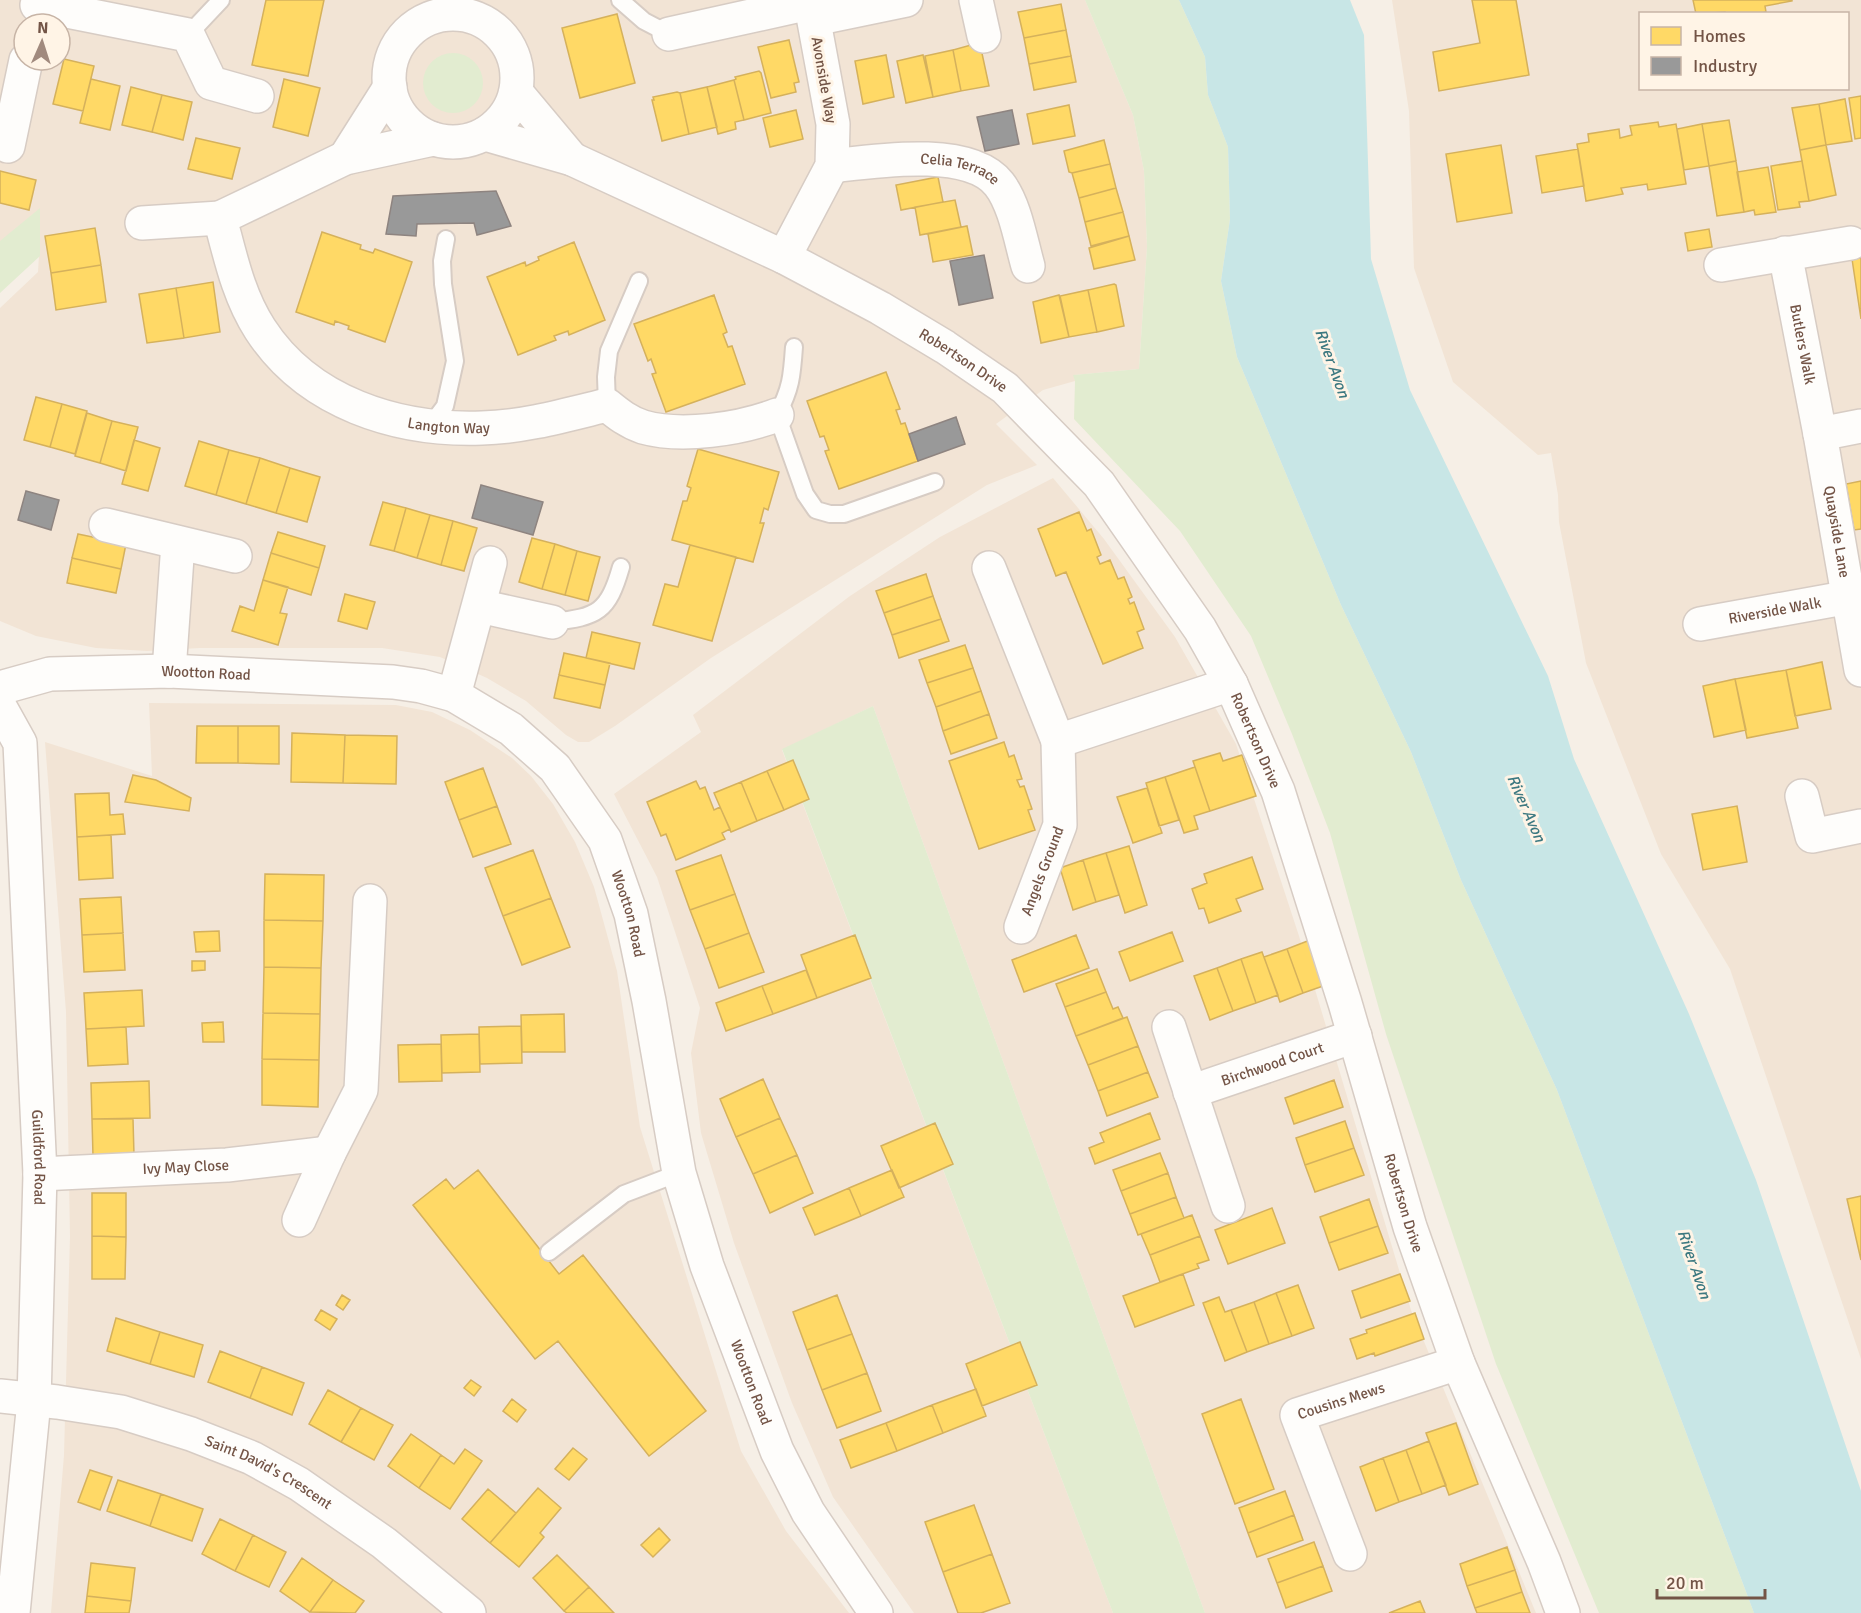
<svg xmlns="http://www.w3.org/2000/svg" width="1861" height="1613" font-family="Signika,sans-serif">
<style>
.residential{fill:#f2e4d5;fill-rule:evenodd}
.green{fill:#e2ecd0}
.water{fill:#c8e6e6}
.homes{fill:#ffd966;stroke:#d5b15c;stroke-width:1.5}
.industry{fill:#999;stroke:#8e8480;stroke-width:1.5}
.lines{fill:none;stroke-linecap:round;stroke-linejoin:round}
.service-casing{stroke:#d7ccc4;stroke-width:20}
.minor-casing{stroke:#d7ccc4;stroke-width:36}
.tertiary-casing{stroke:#d7ccc4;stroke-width:36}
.service{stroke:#fefdfb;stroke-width:16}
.minor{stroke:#fefdfb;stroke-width:33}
.tertiary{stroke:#fefdfb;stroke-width:33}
.labels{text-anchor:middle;stroke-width:6;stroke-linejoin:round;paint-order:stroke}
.street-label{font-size:15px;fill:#735446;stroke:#fff4e6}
.water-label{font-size:16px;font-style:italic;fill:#3d7981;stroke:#fff4e6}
</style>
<rect width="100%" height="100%" fill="#f6efe6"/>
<!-- residential -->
<path class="residential" d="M0,0H1085L1133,115L1144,171L1147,247L1139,369L1074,375L1075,381L1043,390L996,424L1037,465L987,485L711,658L615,726L589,742H578L566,735L526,701L487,678L440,657L382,648H200L147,651L96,648L36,636L0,621V308L38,272L40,238L0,242ZM24,24H60V60H24Z
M1392,0H1861V1359L1730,969L1661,854L1586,663L1559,522L1558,495L1551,453L1538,455L1453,382L1414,268L1409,111ZM1640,14H1848V88H1640Z
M1053,478L1104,539L1175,637L1236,744L1299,936L1411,1310L1536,1613H1205L873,706L782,750L1113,1613H914L833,1497L792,1403L734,1243L701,1133L691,1053L700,1008L657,877L614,794L701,732L693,715L850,596L940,537Z
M149,703L396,705L432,712L470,730L512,758L531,776L553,804L575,842L594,887L617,971L640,1127L741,1451L786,1531L849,1613H51L64,1455L70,1236L66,1012L45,742L152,776Z"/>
<!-- green -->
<path class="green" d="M1085,0H1179L1205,57L1208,95L1228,147L1230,219L1221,281L1237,357L1341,605L1411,752L1461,880L1557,1090L1754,1613H1599L1496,1364L1386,1034L1330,833L1292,734L1251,636L1180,531L1074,419L1075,381L1073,375L1139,369L1147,247L1144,171L1133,115Z
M423 83a30 30 0 1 1 60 0a30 30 0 1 1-60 0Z
M40,208V256L0,293V241Z
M873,706L1205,1613H1113L782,749Z"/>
<!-- water -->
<path class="water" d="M1179,0H1350L1364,35L1371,259L1410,390L1548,676L1574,759L1689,1014L1756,1180L1861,1491V1613H1754L1557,1090L1461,880L1411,752L1341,605L1237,357L1221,281L1230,219L1228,147L1208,95L1205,57Z"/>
<!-- homes -->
<path class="homes" d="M266,0H324L308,76L252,65Z
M1472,0H1516L1529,75L1439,91L1433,52L1480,43Z
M1693,0H1792V1L1765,6L1766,12L1759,14H1725V12L1696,14Z
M1061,4L1066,30L1024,38L1018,12Z
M617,14L635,83L580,98L562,28Z
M1066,30L1071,56L1029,64L1024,38Z
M789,40L799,82L794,83L796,92L771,98L758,47Z
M978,43L980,44L989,86L961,91L953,50Z
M953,50L961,91L933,97L925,56Z
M886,55L894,97L863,104L855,61Z
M923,55L933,97L906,103L897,61Z
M1071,56L1076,82L1034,90L1029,64Z
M64,59L94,66L83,111L53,104Z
M759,71L761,73L771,113L744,120L734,80L736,79L735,77Z
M91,79L120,86L110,130L80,123Z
M284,79L320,88L308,136L273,127Z
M734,80L744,120L735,122L736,129L718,134L707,87Z
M131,87L162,95L152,132L122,125Z
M707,87L717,127L689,134L680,93Z
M677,92L680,93L689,134L662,141L652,100H654L653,97Z
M162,95L192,102L183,140L152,132Z
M1861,96V138L1855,139L1849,98Z
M1845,99L1852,141L1826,145L1819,104Z
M1819,104L1826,145L1800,150L1792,108Z
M1069,105L1075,136L1033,144L1027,114Z
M796,110L803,139L770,147L763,118Z
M1729,120L1736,161L1709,166L1702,124Z
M1658,122L1659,127L1676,124L1686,184L1648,190L1647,184L1621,188L1623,194L1586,201L1577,144L1589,142L1588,134L1619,129L1620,138L1632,135L1630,126Z
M1702,124L1709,166L1684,170L1677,129Z
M196,138L240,148L232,179L188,169Z
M1104,140L1110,164L1072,173L1069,172L1064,151Z
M1501,145L1512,213L1457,222L1446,154Z
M1826,145L1836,195L1809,201L1800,150Z
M1578,149L1584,186L1542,193L1536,156Z
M1736,161L1744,212L1717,216L1709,166Z
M1802,161L1809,201L1799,202L1800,207L1778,210L1771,166Z
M1110,164L1116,188L1079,198L1072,173Z
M1768,167L1776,212L1755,215L1754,210L1744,212L1737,172Z
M0,171L36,180L29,210L0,203Z
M938,177L943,202L901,210L896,185Z
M1116,188L1123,212L1085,222L1079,198Z
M955,200L961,227L920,235L915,207Z
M1123,212L1129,236L1091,246L1085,222Z
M967,226L973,255L933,262L928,234Z
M95,228L101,265L51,273L45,236Z
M1709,229L1712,247L1688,251L1685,233Z
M322,232L361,245L360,249L373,253L375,249L412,262L385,342L348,329L349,326L335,321L334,325L296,312Z
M1129,236L1135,260L1094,269L1089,248Z
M574,242L605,320L569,335L568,331L554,336L556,340L518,355L487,277L525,262L526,266L539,260L538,257Z
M1861,258V319L1852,259Z
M101,265L106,302L56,310L51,273Z
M213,282L220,332L184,338L176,288Z
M1114,284L1116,285L1124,326L1097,332L1088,290Z
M176,288L184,338L147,343L139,294Z
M1088,290L1097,332L1069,337L1060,296Z
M714,295L727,332L723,334L728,347L732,346L745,384L666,412L652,374L656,373L651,359L648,361L634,324Z
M1059,295L1069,337L1041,343L1033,302Z
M886,372L900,409L896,410L901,424L905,423L918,461L839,489L825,451L829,450L824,436L820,437L807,401Z
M36,397L62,404L50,447L24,440Z
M62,404L87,411L75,454L50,447Z
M87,413L112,421L100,463L75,456Z
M112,421L138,427L126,471L100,463Z
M134,440L160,448L148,491L122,484Z
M199,441L229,450L216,495L185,486Z
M698,449L779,472L768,510L764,508L760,523H764L753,562L672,540L683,501H687L691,488L687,486Z
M229,450L260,458L246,504L216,495Z
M260,458L290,468L276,513L246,504Z
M290,468L320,477L307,522L276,513Z
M1861,481V529L1854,530L1846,484Z
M383,502L406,508L394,551L370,545Z
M406,508L430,515L417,558L394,551Z
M1079,512L1087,531L1091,529L1101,555L1097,557L1100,564L1110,560L1118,579L1124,577L1132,597L1128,599L1130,604L1134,602L1144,629L1137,632L1143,648L1103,664L1066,572L1056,576L1038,529Z
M430,515L453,521L441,565L417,558Z
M453,521L477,528L464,571L441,565Z
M278,532L325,546L319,568L271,553Z
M78,534L126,544L121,569L72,558Z
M532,538L555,544L542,589L519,582Z
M555,544L577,551L565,595L542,589Z
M690,545L736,557L712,641L653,625L665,584L678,587Z
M577,551L600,557L588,601L565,595Z
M271,553L319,568L311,595L263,580Z
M72,558L121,569L116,593L67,583Z
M926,574L933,596L884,613L876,591Z
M263,580L288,587L280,613L287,614L278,645L232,631L240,606L254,611Z
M345,594L375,602L367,629L338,621Z
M933,596L941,619L892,635L884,613Z
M941,619L949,641L899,658L892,635Z
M592,632L640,643L634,669L586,658Z
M965,645L973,668L927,683L919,660Z
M564,653L610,663L605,685L559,675Z
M1822,662L1831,709L1795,716L1786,670Z
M973,668L981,691L936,707L927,683Z
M1786,670L1798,728L1747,738L1735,679Z
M559,675L605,685L600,708L554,698Z
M1735,679L1746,730L1714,737L1703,686Z
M981,691L989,714L943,731L936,707Z
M989,714L997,738L951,754L943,731Z
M197,726H238V763H196Z
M238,726H279V764L238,763Z
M292,733L345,735L343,783L291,782Z
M345,735L397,736L396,784L343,783Z
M1004,742L1009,757L1014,755L1022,779L1017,780L1020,787L1024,786L1032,809L1028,810L1035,830L979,849L949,761Z
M1220,753L1223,761L1242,755L1256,796L1210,811L1193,761Z
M793,760L809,799L784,810L767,771Z
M1195,767L1210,811L1194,816L1198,829L1184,833L1165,777Z
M483,768L497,806L459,820L445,782Z
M767,771L784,810L757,821L741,782Z
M133,775L156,780L191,798L189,811L125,802Z
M1165,777L1179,820L1159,826L1146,783Z
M696,781L700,789L705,787L714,810L720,807L730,829L722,833L725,839L676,860L666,834L661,836L647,802Z
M741,782L757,821L731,832L714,793Z
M1147,788L1162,833L1133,843L1117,797Z
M109,793L110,815L123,814L125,834L77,837L75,794Z
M497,806L511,844L473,857L459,820Z
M1737,806L1747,862L1703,870L1692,814Z
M111,835L113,878L79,880L77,837Z
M1129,846L1147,905L1125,913L1106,853Z
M533,850L551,898L503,916L485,868Z
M1106,853L1119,895L1096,902L1083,860Z
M721,855L735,894L690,910L676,871Z
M1252,857L1263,889L1236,899L1241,911L1209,923L1204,908L1199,909L1192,889L1207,883L1204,874Z
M1083,860L1096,902L1073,910L1060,868Z
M265,874L324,875L323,921L264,920Z
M735,894L749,933L705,949L690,910Z
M121,897L123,933L82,935L80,899Z
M551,898L570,947L522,965L503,916Z
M264,920L323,921L321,968L264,967Z
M219,931L220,951L196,952L194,932Z
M1172,932L1183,961L1130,981L1119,952Z
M123,933L125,970L84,972L82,935Z
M749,933L764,972L719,988L705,949Z
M855,935L871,978L817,998L801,955Z
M1076,935L1089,968L1024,992L1012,960Z
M1310,940L1326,985L1303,993L1287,949Z
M1287,949L1303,993L1280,1002L1264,957Z
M1262,952L1278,995L1256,1003L1241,959Z
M1241,959L1256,1003L1233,1011L1217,968Z
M192,961H205V970L192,971Z
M264,967L321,968L320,1014L263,1013Z
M1217,968L1233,1011L1210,1020L1194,976Z
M1097,969L1106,992L1065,1007L1056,984Z
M806,970L817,998L773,1014L762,986Z
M762,986L773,1014L726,1031L716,1003Z
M142,990L144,1026L86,1029L84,993Z
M1106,992L1113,1009L1118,1007L1123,1018L1076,1036L1065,1007Z
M263,1013L320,1014L319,1060L262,1059Z
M564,1014L565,1052H522L521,1015Z
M1127,1017L1138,1046L1088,1065L1076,1036Z
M223,1022L224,1042H203L202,1023Z
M521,1026L522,1063L480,1064L479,1027Z
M126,1027L128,1064L88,1066L86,1029Z
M479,1034L480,1072L442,1073L441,1035Z
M441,1044L442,1081L399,1082L398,1045Z
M1138,1046L1148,1072L1098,1091L1088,1065Z
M262,1059L319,1060L318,1107L262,1105Z
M1148,1072L1158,1097L1107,1116L1098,1091Z
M763,1079L780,1118L736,1137L720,1099Z
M1334,1080L1343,1107L1294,1124L1285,1098Z
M149,1081L150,1118L92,1119L91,1083Z
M1150,1113L1160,1139L1095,1164L1089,1148L1104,1142L1100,1133Z
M780,1118L797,1155L753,1174L736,1137Z
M92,1119H133L134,1155L93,1156Z
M1345,1121L1354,1148L1305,1165L1296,1138Z
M935,1123L953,1164L899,1188L881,1146Z
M1354,1148L1364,1175L1315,1192L1305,1165Z
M1160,1153L1168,1173L1121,1191L1113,1170Z
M797,1155L813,1193L770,1213L753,1174Z
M478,1170L559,1274L583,1255L706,1411L649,1456L558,1341L535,1359L413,1205L446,1179L454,1189Z
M892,1170L904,1197L861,1216L849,1188Z
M1168,1173L1176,1197L1130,1214L1121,1191Z
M849,1188L861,1216L815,1235L803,1208Z
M92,1193H126V1237L92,1236Z
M1861,1196V1260L1847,1199Z
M1176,1197L1184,1218L1138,1235L1130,1214Z
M1369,1199L1378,1226L1329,1243L1320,1217Z
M1272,1208L1285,1243L1228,1264L1215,1230Z
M1192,1215L1200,1236L1150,1255L1141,1234Z
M1378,1226L1388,1253L1339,1270L1329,1243Z
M92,1236L126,1237L125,1279H92Z
M1200,1236L1209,1260L1197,1264L1199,1268L1160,1282L1150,1255Z
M1183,1274L1194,1305L1135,1327L1123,1296Z
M1400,1274L1410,1301L1361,1318L1352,1291Z
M1298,1285L1314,1328L1292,1336L1276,1293Z
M1276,1293L1292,1336L1269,1344L1254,1302Z
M342,1295L350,1300L343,1310L336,1305Z
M837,1295L852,1334L807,1350L793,1312Z
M1219,1297L1225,1312L1231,1310L1247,1352L1225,1361L1203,1303Z
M1254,1302L1269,1344L1247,1352L1231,1310Z
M321,1310L337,1319L330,1330L315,1320Z
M1415,1313L1424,1339L1375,1356L1374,1353L1357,1359L1350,1339L1367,1333L1366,1330Z
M116,1318L160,1332L150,1364L107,1351Z
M160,1332L203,1345L194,1377L150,1364Z
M852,1334L867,1373L822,1390L807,1350Z
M1020,1342L1037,1385L982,1406L966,1364Z
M220,1351L262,1367L250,1398L208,1382Z
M262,1367L304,1383L292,1415L250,1398Z
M867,1373L881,1411L837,1428L822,1390Z
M471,1380L481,1387L474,1396L464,1388Z
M976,1389L986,1416L943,1433L932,1405Z
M328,1390L361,1408L341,1442L309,1424Z
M512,1399L526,1410L517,1422L503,1411Z
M1241,1399L1274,1489L1235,1504L1202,1414Z
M932,1405L943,1433L897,1451L886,1423Z
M361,1408L393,1425L374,1460L341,1442Z
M886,1423L897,1451L851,1468L840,1440Z
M1456,1423L1478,1484L1449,1495L1426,1433Z
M411,1434L441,1455L419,1488L388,1466Z
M1429,1441L1446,1485L1422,1494L1406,1450Z
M573,1448L587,1459L569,1480L555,1469Z
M465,1449L482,1461L450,1509L419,1488L441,1455L454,1464Z
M1406,1450L1422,1494L1399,1502L1383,1458Z
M1383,1458L1399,1502L1376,1511L1360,1467Z
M90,1470L112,1477L100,1510L78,1502Z
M118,1480L161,1494L150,1526L107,1511Z
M538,1488L561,1508L540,1533L544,1537L519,1567L490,1543Z
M488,1489L516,1513L490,1543L462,1519Z
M1285,1491L1294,1515L1248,1533L1239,1508Z
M161,1494L203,1509L192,1541L150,1526Z
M974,1505L992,1554L943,1572L925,1522Z
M1294,1515L1303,1540L1257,1557L1248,1533Z
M220,1519L253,1535L235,1571L202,1554Z
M659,1528L670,1540L653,1557L641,1545Z
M253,1535L286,1552L269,1587L235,1571Z
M1314,1542L1323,1566L1277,1583L1268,1559Z
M1507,1547L1515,1570L1467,1586L1460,1564Z
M992,1554L1010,1603L981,1613H958L943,1572Z
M557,1555L589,1587L564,1611L533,1578Z
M302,1558L333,1580L310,1612L280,1591Z
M91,1563L135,1568L131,1601L87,1596Z
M1323,1566L1332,1591L1286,1608L1277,1583Z
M1515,1570L1522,1592L1475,1608L1467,1586Z
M333,1580L364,1601L355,1613L310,1612Z
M589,1587L614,1613H567L564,1611Z
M1522,1592L1530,1613H1477L1475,1608Z
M87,1596L131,1601L129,1613H85Z
M1420,1601L1425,1613H1389Z"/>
<!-- industry -->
<path class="industry" d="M1012,110L1019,144L985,151L977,117Z
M496,191L511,226L477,235L474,223L417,224L416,236L386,234L393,196Z
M984,255L993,298L959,305L950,261Z
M956,417L965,444L918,461L909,434Z
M481,485L543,502L533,535L472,518Z
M26,491L59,500L51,530L18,520Z"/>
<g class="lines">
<defs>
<path id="service" d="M620,0L644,21L669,34
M188,35L221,0
M794,347C792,376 791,389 777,415L805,494L816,510L830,514H844L935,482
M607,405L606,377L609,351L639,281
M430,426L445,406L455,361L443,284L442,261L446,239
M552,622C598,617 608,612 621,567
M549,1252L624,1194L679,1173"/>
<g id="minor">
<path d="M976,0L984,36"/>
<path d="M37,5L188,35L211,83L257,96"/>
<circle cx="453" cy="78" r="64"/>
<path d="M814,19L906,0"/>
<path d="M669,34L810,3"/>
<path d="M516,92L572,159"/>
<path id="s1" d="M485,134L572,159L784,257L880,308L945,347L1005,388L1099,484L1200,629L1231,684L1278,791L1345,1003L1410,1227L1458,1363L1544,1562L1563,1613"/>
<path id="s2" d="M433,139L345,158L220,218C230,255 238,295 260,329C308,403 397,431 482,428C524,427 566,415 607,405C618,414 628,422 643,427C682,438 740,429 777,415"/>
<path d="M8,146L26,60"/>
<path d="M345,158L390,87"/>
<path id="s3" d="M832,166C875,161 969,146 999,184C1015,204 1021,242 1028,266"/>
<path d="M142,223L220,218"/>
<path id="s4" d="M1785,253L1820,434"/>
<path d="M784,257L832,166L833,124L810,0"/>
<path d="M1721,265L1851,243"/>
<path id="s5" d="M1861,426L1820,434L1861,670"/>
<path d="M106,525L235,556"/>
<path d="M989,568L1058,741L1231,684"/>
<path d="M479,606L552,622"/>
<path id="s6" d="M1700,624L1861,595"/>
<path d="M169,671L178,543"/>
<path id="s7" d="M0,688L50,674L169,671L393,682L421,686L454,695L511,729L555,768L605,840L631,914L649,1001L679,1173L707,1266L777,1451L808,1512L876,1613"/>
<path d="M454,695L490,563"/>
<path d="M1802,796L1812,836L1861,826"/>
<path id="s8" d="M1021,927L1060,825L1058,741"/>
<path d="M1169,1027L1228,1206"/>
<path id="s9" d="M1190,1092L1355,1036"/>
<path id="s10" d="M40,1174L227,1165L329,1153"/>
<path d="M299,1220L329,1153L361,1090L370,901"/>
<path id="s11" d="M0,1396L57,1402L121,1412L191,1434L252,1458L299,1484L384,1543L469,1613"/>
<path id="s12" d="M1350,1554L1297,1415L1458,1363"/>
</g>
<g id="tertiary">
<path id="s13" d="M0,707L20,743L40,1174L34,1401L13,1613"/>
</g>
</defs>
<!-- service casing -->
<use href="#service" class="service-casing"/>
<!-- minor casing -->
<use href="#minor" class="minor-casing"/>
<!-- tertiary casing -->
<use href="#tertiary" class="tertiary-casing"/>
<!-- service -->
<use href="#service" class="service"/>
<!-- minor -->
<use href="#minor" class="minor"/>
<!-- tertiary -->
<use href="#tertiary" class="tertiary"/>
</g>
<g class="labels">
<!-- street labels -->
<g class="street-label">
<text transform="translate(824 80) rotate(80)" y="5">Avonside Way</text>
<text dy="5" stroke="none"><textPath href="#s3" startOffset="130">Celia Terrace</textPath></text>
<text dy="5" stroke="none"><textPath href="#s4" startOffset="93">Butlers Walk</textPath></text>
<text dy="5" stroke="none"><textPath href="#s1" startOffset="531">Robertson Drive</textPath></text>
<text dy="5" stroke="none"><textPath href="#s2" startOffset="568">Langton Way</textPath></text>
<text dy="5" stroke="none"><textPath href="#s5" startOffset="141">Quayside Lane</textPath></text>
<text dy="5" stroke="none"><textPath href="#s6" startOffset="76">Riverside Walk</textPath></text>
<text dy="5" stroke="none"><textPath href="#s7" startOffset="208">Wootton Road</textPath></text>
<text dy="5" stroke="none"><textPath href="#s1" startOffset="1017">Robertson Drive</textPath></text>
<text dy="5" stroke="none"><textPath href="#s8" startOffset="60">Angels Ground</textPath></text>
<text dy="5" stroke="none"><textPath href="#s7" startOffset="748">Wootton Road</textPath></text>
<text dy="5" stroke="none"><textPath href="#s9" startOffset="87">Birchwood Court</textPath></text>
<text dy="5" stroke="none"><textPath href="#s13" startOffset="456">Guildford Road</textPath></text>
<text dy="5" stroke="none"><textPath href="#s10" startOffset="146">Ivy May Close</textPath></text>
<text dy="5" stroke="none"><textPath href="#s1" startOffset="1503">Robertson Drive</textPath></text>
<text dy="5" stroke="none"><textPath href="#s7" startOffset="1234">Wootton Road</textPath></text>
<text dy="5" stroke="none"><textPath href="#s12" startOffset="195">Cousins Mews</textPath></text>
<text dy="5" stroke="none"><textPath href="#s11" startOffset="282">Saint David's Crescent</textPath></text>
</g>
<!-- water labels -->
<g class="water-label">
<text transform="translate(1333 363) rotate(70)" y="6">River Avon</text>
<text transform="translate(1527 808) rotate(66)" y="6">River Avon</text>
<text transform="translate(1695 1264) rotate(71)" y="6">River Avon</text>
</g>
</g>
<!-- legend -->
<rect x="1639" y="12" width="210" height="78" fill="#fff4e6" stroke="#c7b4a6" stroke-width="1.5"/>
<rect x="1651" y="27" width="30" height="18" fill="#ffd966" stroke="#c7b4a6" stroke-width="1.5"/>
<text x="1693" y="42" font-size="18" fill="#735446">Homes</text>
<rect x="1651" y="57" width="30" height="18" fill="#999999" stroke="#c7b4a6" stroke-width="1.5"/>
<text x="1693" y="72" font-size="18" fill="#735446">Industry</text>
<!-- north arrow -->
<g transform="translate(42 42) rotate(3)"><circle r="28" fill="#fff4e6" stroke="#c7b4a6" stroke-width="1.5"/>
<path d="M0-4.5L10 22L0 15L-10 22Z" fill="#a18a7e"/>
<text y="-9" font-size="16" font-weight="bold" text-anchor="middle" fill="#735446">N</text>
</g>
<!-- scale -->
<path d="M1657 1589v9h108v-9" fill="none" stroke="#735446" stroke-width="3"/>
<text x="1666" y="1589" font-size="18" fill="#735446" stroke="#fff4e6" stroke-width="4.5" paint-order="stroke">20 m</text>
</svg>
